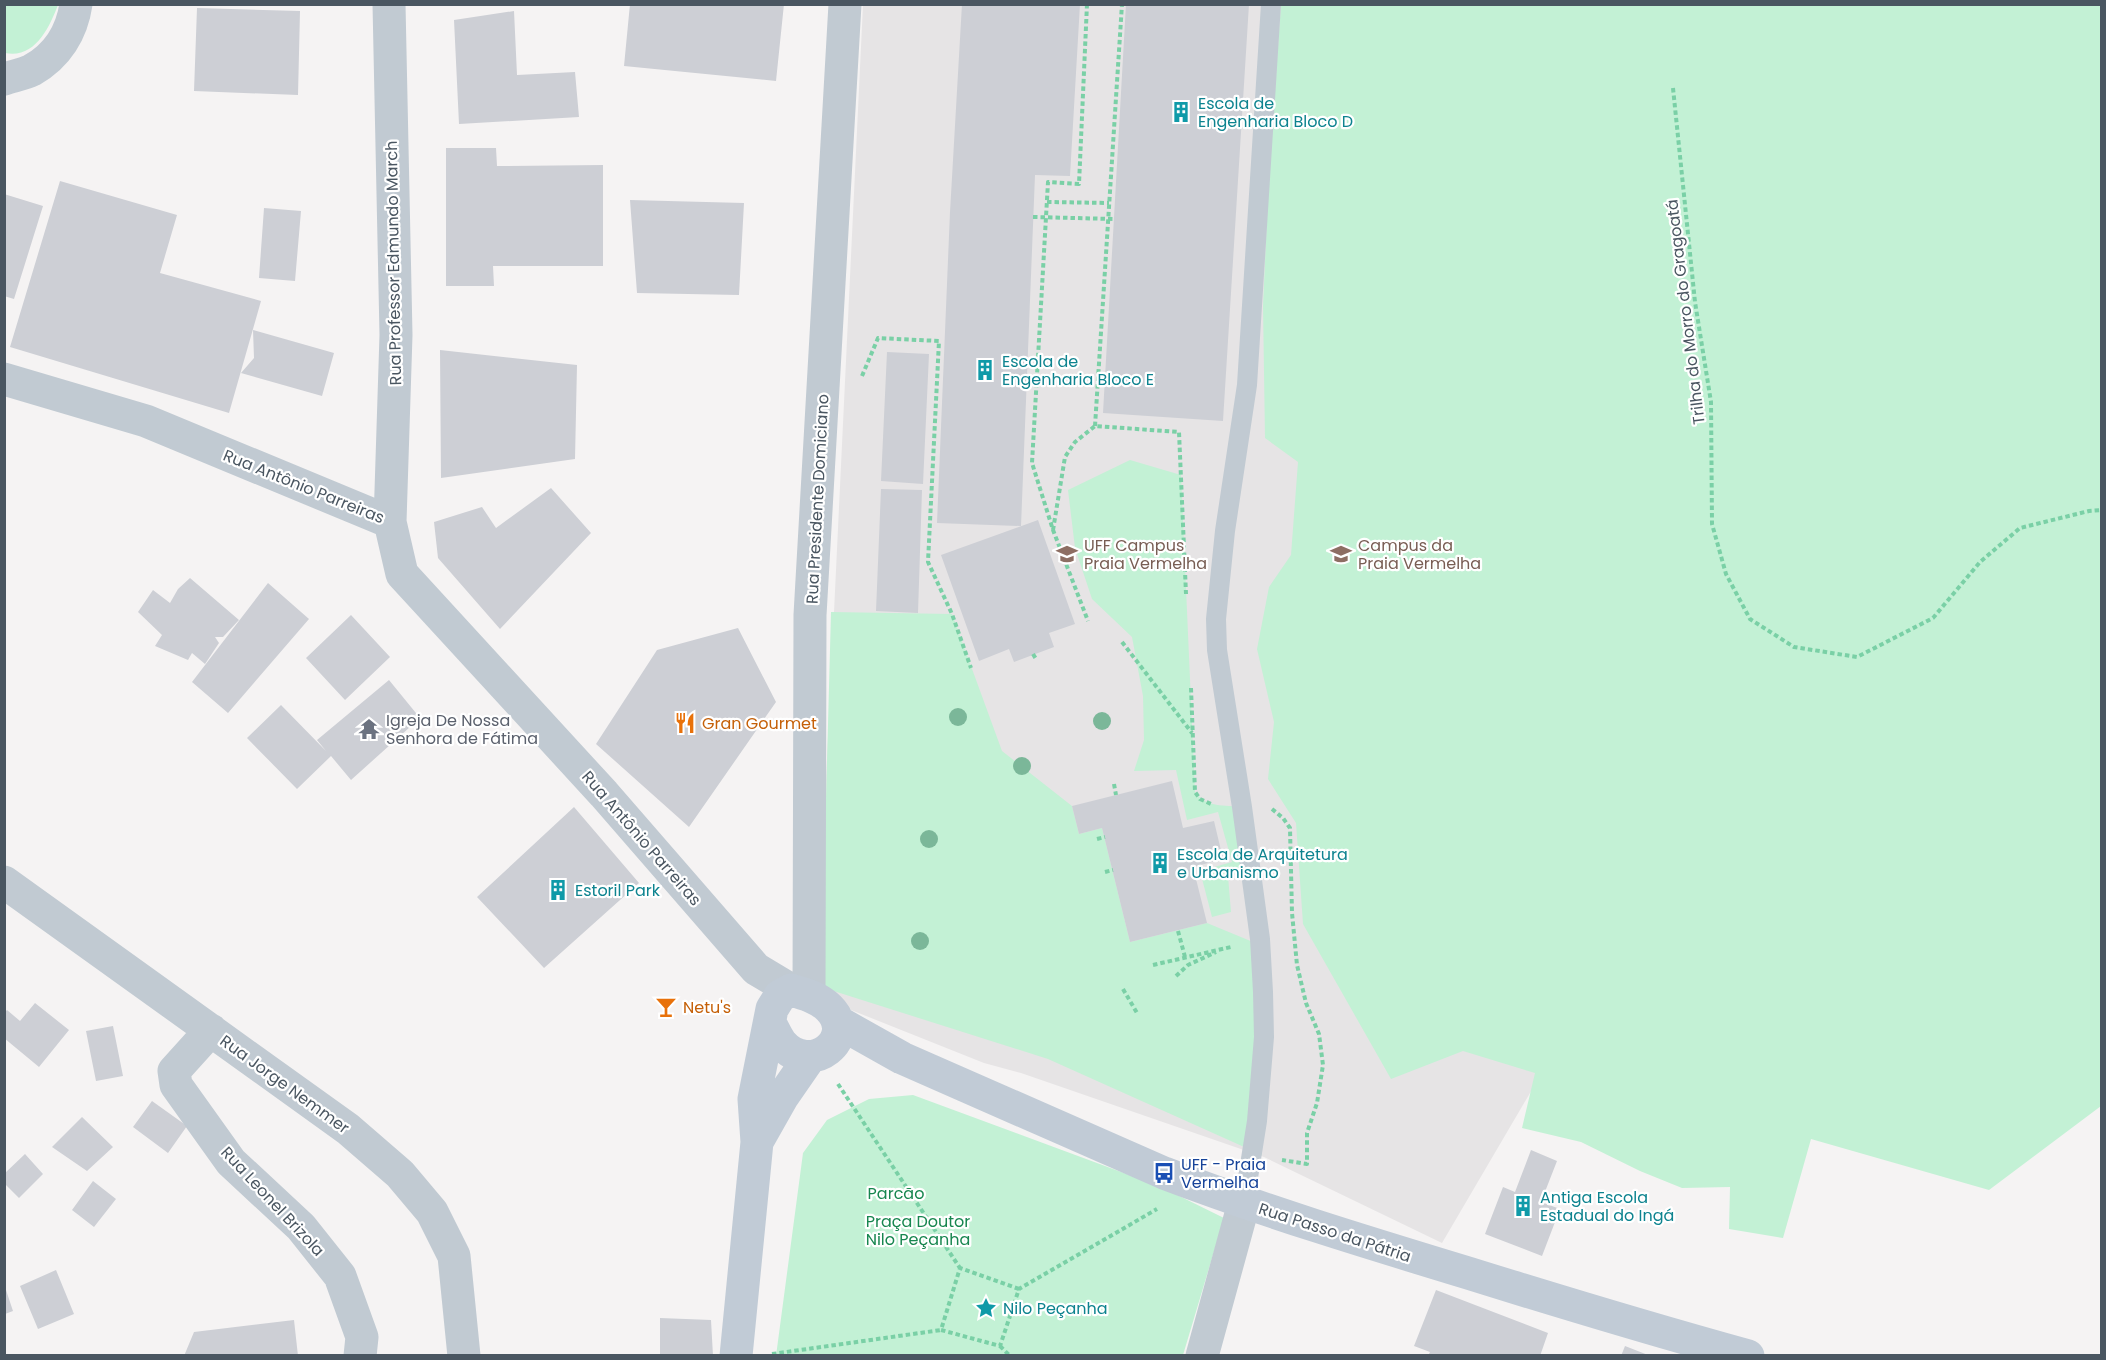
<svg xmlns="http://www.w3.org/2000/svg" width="2106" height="1360" font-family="Poppins,sans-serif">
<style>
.education{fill:#e6e4e5}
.green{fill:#c3f1d5}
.building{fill:#cdcfd5}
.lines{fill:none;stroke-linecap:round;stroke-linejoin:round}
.path{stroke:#7ad0a6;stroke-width:4;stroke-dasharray:4.5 3;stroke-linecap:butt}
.lane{stroke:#c1cad2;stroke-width:20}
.street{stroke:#c1cad2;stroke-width:33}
.secondary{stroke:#c1cbd6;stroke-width:33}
.path-bridge{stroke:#7ad0a6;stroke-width:4;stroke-dasharray:4.5 3;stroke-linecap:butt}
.tree{fill:#7bb799}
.labels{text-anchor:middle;stroke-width:4.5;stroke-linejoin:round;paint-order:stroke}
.culture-label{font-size:16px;fill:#0d838f;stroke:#fff;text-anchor:start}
.street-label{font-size:16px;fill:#4a5661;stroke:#fff}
.education-label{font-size:16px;fill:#785e54;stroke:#fff;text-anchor:start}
.worship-label{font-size:16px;fill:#5b616d;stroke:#fff;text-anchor:start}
.food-label{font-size:16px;fill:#c56008;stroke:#fff;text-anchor:start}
.transit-label{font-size:16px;fill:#164399;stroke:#fff;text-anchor:start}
.park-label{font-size:16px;fill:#17864f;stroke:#fff}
</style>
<rect width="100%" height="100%" fill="#f5f3f3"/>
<!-- education -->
<path class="education" d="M863,5H2101V119L1442,1243L1264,1157L1021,1073L984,1063L831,1002L816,989Z"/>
<!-- green -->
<path class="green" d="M5,4H58V5C49,28 35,59 5,53Z
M1281,5H2101V1106L1989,1190L1811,1139L1783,1238L1729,1229L1730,1187L1682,1188L1640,1171L1581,1142L1522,1128L1535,1073L1463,1051L1391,1079L1303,924L1296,823L1268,779L1274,722L1257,649L1269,587L1291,555L1298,462L1265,438L1263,306L1269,174Z
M1130,460L1181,475L1195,792C1206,808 1225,805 1242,807L1251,871L1228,876L1231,912L1212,917L1200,871L1232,862L1218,812L1187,820L1176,770L1134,771L1144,740L1143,696L1132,637L1092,599L1075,548L1068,490Z
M831,612L952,614L1002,751L1072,806L1079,834L1102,828L1130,942L1207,923L1253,942L1262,1155L1048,1059L821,987Z
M913,1095L1159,1186L1224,1218L1183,1355L776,1356L803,1153L827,1120L869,1099Z"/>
<!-- building -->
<path class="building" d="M630,4H784L776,81L624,66Z
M962,4H1080L1070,176L1035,175L1021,526L937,523L950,212Z
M1126,4H1249L1223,421L1103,413Z
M197,8L300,11L298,95L194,91Z
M514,11L517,75L575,72L579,117L459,124L454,20Z
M446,148H496L497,166L603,165V266H493L494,286H446Z
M60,181L177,215L160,273L261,301L229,413L10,347Z
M4,194L43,206L14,299L4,296Z
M630,200L744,203L739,295L637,293Z
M264,208L301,211L295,281L259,278Z
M253,330L334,353L322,396L241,373L254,358Z
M440,350L577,365L575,459L441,478Z
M887,352L929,354L923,484L881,481Z
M551,488L591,533L500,629L438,558L434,522L482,507L496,528Z
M881,489L922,490L918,613L876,611Z
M1038,520L1075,624L1049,633L1054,647L1014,662L1009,649L979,661L941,555Z
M190,578L239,620L223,637H215L219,643L205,664L192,653L188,660L155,646L162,635L138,612L153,590L170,603L178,589Z
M268,583L309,619L228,713L192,682Z
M351,615L390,657L345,700L306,658Z
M738,628L776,702L689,827L596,744L657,650Z
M389,680L420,718L351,780L331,756L297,789L247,738L281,705L326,751L317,740Z
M1172,781L1183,828L1214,821L1223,859L1193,867L1207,923L1130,942L1102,828L1079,834L1072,806Z
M574,807L639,883L544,968L477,897Z
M35,1003L69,1030L39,1067L4,1038V1013L7,1010L20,1021Z
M113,1026L123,1076L96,1081L86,1031Z
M152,1101L187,1126L168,1153L133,1127Z
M82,1117L113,1147L87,1171L52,1147Z
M1531,1150L1557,1161L1541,1202L1560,1209L1542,1256L1485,1234L1503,1187L1515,1192Z
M25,1154L43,1174L19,1198L4,1183V1174Z
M93,1181L116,1199L94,1227L72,1210Z
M56,1270L74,1314L38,1329L20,1286Z
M5,1287L13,1311L5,1314Z
M1436,1290L1548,1333L1540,1356H1428L1430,1352L1414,1346Z
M660,1318L711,1320L713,1356H660Z
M294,1320L298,1356H184L194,1332Z
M1625,1346L1648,1355V1356H1621Z"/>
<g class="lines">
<!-- path -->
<path class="path" d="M1087,4L1079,184L1048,182L1032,463L1053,530L1088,621
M1673,88L1695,302L1711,402L1712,524L1726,574L1750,619L1794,647L1857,657L1933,618L1980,562L2020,528L2089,511L2102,510
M1047,202L1109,203
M862,376L878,338L939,341L928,562L952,614L971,668
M1095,426L1122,4
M1053,530L1065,457L1075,442L1095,426L1179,432L1186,594
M1122,642L1192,733
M1033,654L1036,659
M1191,688L1195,792L1200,799L1211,804
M1114,784L1116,795
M1272,809L1283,818L1290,828L1292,913L1297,965L1306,1003L1319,1034L1323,1065L1317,1103L1307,1133V1164L1282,1160
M1097,839L1105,837
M1105,872L1113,870
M1178,931L1185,957
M1153,965L1231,947
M1176,976L1188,965L1216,952
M1123,989L1137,1013
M838,1084L960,1268
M1019,1289L960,1268L941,1330L1000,1346L1019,1289L1157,1209
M1000,1346L1010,1356
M772,1354L941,1330"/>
<!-- lane -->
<path class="lane" d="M1244,1203L1257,1121L1264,1037L1263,992L1260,939L1242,807L1217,650L1216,619L1225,531L1247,385L1271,4"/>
<!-- street -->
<path class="street" d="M389,4L396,335L390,522
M4,79C13,76 24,74 32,70C57,56 72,32 76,4
M4,379L146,421L390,522L402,574L604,794L756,969L791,990
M4,882L348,1129L400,1174L432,1212L454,1256L464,1356
M809,995L810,615L845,4
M211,1030L174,1071L176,1085L231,1162L301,1227L340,1276L362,1337L360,1356
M1202,1356L1244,1203"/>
<!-- secondary -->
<path class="secondary" d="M838,1022L902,1058L1164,1173C1264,1211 1366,1242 1468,1273C1561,1302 1654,1330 1748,1356
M757,1142L783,1096L810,1057
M736,1356L757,1142L754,1099L772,1009L780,996L791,990C805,994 819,998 829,1008C859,1038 811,1077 782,1044C777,1038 774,1030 770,1023"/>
<!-- path-bridge -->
<path class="path-bridge" d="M1033,217L1114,219"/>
</g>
<!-- trees -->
<g class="tree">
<circle cx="958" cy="717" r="9"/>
<circle cx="1102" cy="721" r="9"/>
<circle cx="1022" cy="766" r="9"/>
<circle cx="929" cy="839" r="9"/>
<circle cx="920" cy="941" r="9"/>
</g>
<!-- icons -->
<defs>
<symbol id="building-bare" viewBox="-9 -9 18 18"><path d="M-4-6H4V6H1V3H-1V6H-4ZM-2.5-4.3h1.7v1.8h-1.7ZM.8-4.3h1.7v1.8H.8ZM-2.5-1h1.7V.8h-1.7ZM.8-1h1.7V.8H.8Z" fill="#0f9aa8" stroke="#fff" stroke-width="2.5" paint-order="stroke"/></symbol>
<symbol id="university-bare" viewBox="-9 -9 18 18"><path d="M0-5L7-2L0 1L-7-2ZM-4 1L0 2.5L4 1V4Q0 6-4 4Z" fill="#8d6e63" stroke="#fff" stroke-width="2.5" paint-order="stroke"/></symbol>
<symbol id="restaurant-bare" viewBox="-9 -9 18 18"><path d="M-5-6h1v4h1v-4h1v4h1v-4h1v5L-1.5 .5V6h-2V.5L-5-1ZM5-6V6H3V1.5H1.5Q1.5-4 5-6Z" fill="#e8710a" stroke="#fff" stroke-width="2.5" paint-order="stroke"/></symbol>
<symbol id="temple-bare" viewBox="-9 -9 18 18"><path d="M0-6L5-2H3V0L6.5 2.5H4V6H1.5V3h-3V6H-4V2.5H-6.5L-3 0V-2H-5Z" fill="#6b7280" stroke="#fff" stroke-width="2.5" paint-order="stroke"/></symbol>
<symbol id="bar-bare" viewBox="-9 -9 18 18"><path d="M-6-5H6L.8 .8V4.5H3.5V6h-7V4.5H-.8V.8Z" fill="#e8710a" stroke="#fff" stroke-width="2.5" paint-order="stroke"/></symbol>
<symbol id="bus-bare" viewBox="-9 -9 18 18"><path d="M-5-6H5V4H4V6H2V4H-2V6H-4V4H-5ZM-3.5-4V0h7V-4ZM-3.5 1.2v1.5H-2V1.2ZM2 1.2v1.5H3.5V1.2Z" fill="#1a4fb4" stroke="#fff" stroke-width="2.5" paint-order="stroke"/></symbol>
<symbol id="sight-bare" viewBox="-9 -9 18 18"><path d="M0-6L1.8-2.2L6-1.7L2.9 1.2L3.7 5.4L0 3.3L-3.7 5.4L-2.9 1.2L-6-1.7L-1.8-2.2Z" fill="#0f9aa8" stroke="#fff" stroke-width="2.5" paint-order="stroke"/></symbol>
</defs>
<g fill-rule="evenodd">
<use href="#building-bare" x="1166" y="97" width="30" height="30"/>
<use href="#building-bare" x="970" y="355" width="30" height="30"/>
<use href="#university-bare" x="1052" y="539" width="30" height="30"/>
<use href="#university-bare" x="1326" y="539" width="30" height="30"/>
<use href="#restaurant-bare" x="670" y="708" width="30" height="30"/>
<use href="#temple-bare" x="354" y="714" width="30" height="30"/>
<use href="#building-bare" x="1145" y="848" width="30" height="30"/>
<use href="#building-bare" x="543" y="875" width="30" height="30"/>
<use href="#bar-bare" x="651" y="992" width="30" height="30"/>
<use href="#bus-bare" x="1149" y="1158" width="30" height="30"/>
<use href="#building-bare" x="1508" y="1191" width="30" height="30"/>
<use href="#sight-bare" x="971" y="1293" width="30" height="30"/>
</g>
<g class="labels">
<!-- culture labels -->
<g class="culture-label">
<text x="1198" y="109">Escola de<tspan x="1198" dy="18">Engenharia Bloco D</tspan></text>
<text x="1002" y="367">Escola de<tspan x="1002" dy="18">Engenharia Bloco E</tspan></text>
<text x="1177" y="860">Escola de Arquitetura<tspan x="1177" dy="18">e Urbanismo</tspan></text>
<text x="575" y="896">Estoril Park</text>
<text x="1540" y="1203">Antiga Escola<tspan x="1540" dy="18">Estadual do Ingá</tspan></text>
<text x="1003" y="1314">Nilo Peçanha</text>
</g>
<!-- street labels -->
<g class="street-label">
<text transform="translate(393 263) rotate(-91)" y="6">Rua Professor Edmundo March</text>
<text transform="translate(1685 312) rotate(-97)" y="6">Trilha do Morro do Gragoatá</text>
<text transform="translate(304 486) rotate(22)" y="6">Rua Antônio Parreiras</text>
<text transform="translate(817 499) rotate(-87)" y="6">Rua Presidente Domiciano</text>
<text transform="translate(642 838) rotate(49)" y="6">Rua Antônio Parreiras</text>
<text transform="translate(285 1084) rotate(36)" y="6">Rua Jorge Nemmer</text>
<text transform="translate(273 1201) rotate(47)" y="6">Rua Leonel Brizola</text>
<text transform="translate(1335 1232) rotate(18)" y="6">Rua Passo da Pátria</text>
</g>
<!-- education labels -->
<g class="education-label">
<text x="1084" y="551">UFF Campus<tspan x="1084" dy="18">Praia Vermelha</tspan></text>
<text x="1358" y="551">Campus da<tspan x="1358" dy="18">Praia Vermelha</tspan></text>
</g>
<!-- worship labels -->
<g class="worship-label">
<text x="386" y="726">Igreja De Nossa<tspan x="386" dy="18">Senhora de Fátima</tspan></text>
</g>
<!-- food labels -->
<g class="food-label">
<text x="702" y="729">Gran Gourmet</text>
<text x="683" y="1013">Netu's</text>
</g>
<!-- transit labels -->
<g class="transit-label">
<text x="1181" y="1170">UFF - Praia<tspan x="1181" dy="18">Vermelha</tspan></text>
</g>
<!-- park labels -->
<g class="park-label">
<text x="896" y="1199">Parcão</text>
<text x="918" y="1227">Praça Doutor<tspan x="918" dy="18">Nilo Peçanha</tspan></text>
</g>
</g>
<!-- border -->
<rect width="2106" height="1360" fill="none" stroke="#4a5661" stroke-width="12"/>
</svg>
